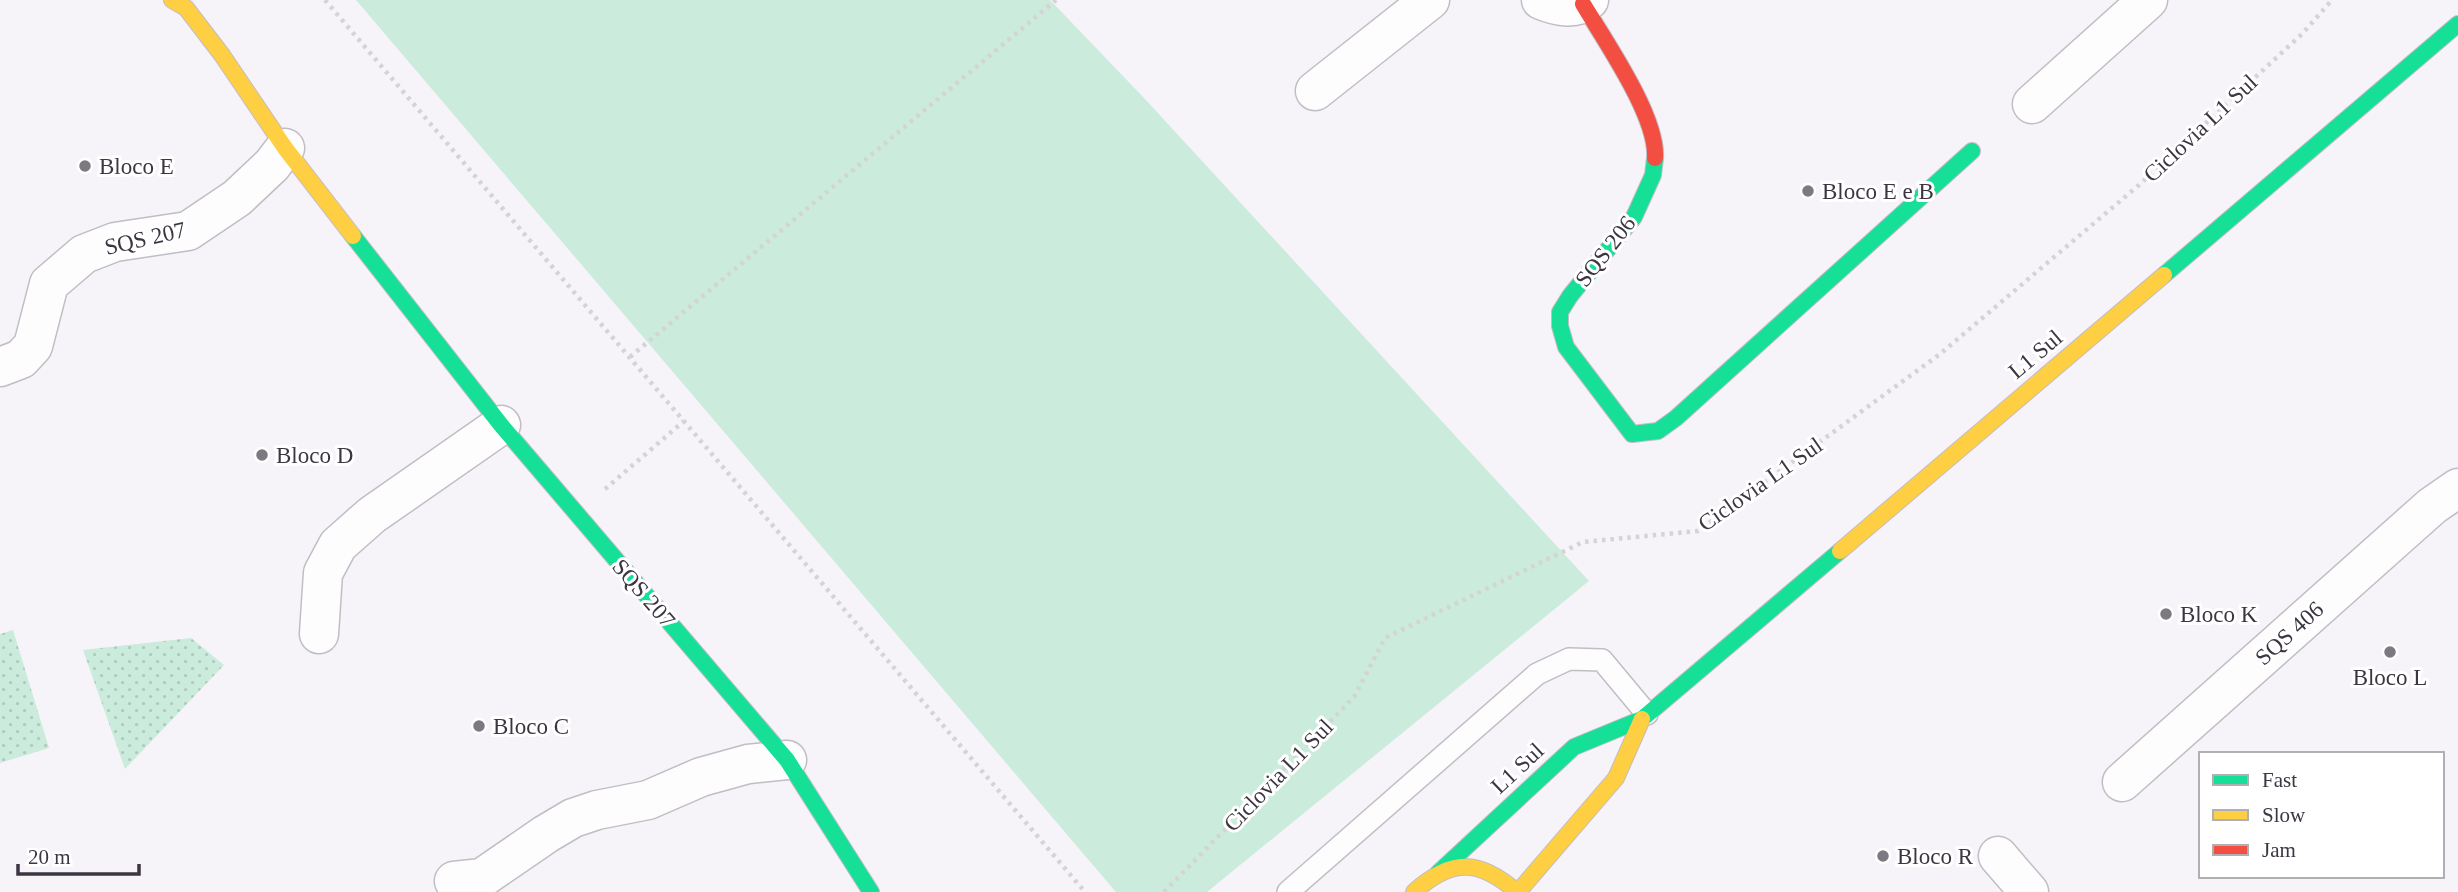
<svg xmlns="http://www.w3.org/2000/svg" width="2458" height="892" font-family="Georgia,serif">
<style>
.green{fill:#cbebdc}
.park{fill:url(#park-dots)}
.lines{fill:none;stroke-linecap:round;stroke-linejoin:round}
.lane-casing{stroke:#c2bdc5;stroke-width:24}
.street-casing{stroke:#c2bdc5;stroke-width:41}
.fast-casing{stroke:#c2bdc5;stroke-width:18}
.slow-casing{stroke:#c2bdc5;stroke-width:18}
.jam-casing{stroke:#c2bdc5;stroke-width:18}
.path{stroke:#d5d3d5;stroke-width:4.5;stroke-dasharray:3.5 5;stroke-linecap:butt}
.lane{stroke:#fefdfe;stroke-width:21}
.street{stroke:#fefdfe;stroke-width:38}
.fast{stroke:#16e098;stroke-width:16}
.slow{stroke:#ffcf43;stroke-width:16}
.jam{stroke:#f24e42;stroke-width:16}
.poi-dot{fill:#7e7882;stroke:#fff;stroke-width:2.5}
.labels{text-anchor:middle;stroke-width:6;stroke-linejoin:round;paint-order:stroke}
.street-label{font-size:23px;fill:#3d3642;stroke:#fff}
.poi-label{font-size:23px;fill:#3d3642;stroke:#fff;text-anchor:start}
</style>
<defs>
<pattern id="park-dots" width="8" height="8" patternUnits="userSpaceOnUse" patternTransform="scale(1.75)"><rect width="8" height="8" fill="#cbebdc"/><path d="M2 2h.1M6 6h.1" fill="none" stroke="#afcabe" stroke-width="1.8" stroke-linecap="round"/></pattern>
</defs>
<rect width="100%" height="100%" fill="#f6f3f9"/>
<!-- green -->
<path class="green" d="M356,0H1050L1144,98L1589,581L1207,892H1116Z"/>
<!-- park -->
<path class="park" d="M13,630L49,748L0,763V634Z
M191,638L224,665L125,769L83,650Z"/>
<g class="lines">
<defs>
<path id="lane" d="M1288,892L1537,674L1569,659L1602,660L1647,714"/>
<path id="street" d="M1541,0C1556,6 1574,11 1589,0
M1315,91L1430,0
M2032,104L2148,0
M0,367L21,359L33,346L49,284L84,254L115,242L188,231L237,198L272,165L285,148
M319,634L323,573L338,545L372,515L501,425
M2122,782L2432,506L2458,488
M1998,856L2029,892
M454,881L482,878L546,834L573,818L597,810L648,800L701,777L748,764L787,760"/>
<path id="fast" d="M1655,158L1653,175L1634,217L1570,296L1560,312V326L1566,347L1632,434L1658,431L1676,418L1972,151
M353,236L501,425L787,760L871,892
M2164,275L2458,24
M1438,873L1574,747L1642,719L1840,551"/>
<path id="slow" d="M172,0L186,8L222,55L285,148L353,236
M1840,551L2164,275
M1414,892C1452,858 1479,859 1517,892
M1518,892L1616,778L1642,719"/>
<path id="jam" d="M1583,4C1605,41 1658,117 1655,158"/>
</defs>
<!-- lane casing -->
<use href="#lane" class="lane-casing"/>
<!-- street casing -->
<use href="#street" class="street-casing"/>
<!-- fast casing -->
<use href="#fast" class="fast-casing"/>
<!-- slow casing -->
<use href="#slow" class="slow-casing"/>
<!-- jam casing -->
<use href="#jam" class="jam-casing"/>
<!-- path -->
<path class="path" d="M325,0L1085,892
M630,357L1056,0
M605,489L684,421
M1164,892L1354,697L1385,638L1583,542L1698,531L1940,354L2139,185L2302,34L2332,0"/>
<!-- lane -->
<use href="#lane" class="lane"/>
<!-- street -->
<use href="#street" class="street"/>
<!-- fast -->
<use href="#fast" class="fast"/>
<!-- slow -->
<use href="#slow" class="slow"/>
<!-- jam -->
<use href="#jam" class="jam"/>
</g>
<!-- markers -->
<g class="poi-dot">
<circle cx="85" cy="166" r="7"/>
<circle cx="1808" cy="191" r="7"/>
<circle cx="262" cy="455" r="7"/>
<circle cx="2166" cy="614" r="7"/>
<circle cx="2390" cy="652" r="7"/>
<circle cx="479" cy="726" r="7"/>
<circle cx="1883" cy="856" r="7"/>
</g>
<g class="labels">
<!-- street labels -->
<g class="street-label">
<text transform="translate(2200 128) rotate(-43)" y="8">Ciclovia L1 Sul</text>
<text transform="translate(145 238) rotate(-13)" y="8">SQS 207</text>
<text transform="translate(1605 251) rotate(-52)" y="8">SQS 206</text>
<text transform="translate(2035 354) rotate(-40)" y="8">L1 Sul</text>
<text transform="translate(1760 484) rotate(-35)" y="8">Ciclovia L1 Sul</text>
<text transform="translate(644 593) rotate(49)" y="8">SQS 207</text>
<text transform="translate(2289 633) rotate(-42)" y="8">SQS 406</text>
<text transform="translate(1517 768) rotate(-43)" y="8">L1 Sul</text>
<text transform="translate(1278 775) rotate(-46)" y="8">Ciclovia L1 Sul</text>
</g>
<!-- poi labels -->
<g class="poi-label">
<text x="99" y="174">Bloco E</text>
<text x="1822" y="199">Bloco E e B</text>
<text x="276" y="463">Bloco D</text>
<text x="2180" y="622">Bloco K</text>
<text x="2390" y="685" text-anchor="middle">Bloco L</text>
<text x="493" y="734">Bloco C</text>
<text x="1897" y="864">Bloco R</text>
</g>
</g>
<!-- legend -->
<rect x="2199" y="752" width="245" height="126" fill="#ffffff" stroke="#b1afb3" stroke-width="2"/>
<rect x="2213" y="775" width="35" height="10" fill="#16e098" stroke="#b1afb3" stroke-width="2"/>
<text x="2262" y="787" font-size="21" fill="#3d3642">Fast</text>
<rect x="2213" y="810" width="35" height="10" fill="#ffcf43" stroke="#b1afb3" stroke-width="2"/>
<text x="2262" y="822" font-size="21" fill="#3d3642">Slow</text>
<rect x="2213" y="845" width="35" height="10" fill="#f24e42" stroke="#b1afb3" stroke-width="2"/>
<text x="2262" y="857" font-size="21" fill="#3d3642">Jam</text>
<!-- scale -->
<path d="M18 864v10h121v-10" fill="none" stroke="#3d3642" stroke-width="3.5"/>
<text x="28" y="864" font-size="21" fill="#3d3642" stroke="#ffffff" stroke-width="5" paint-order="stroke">20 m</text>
</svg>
